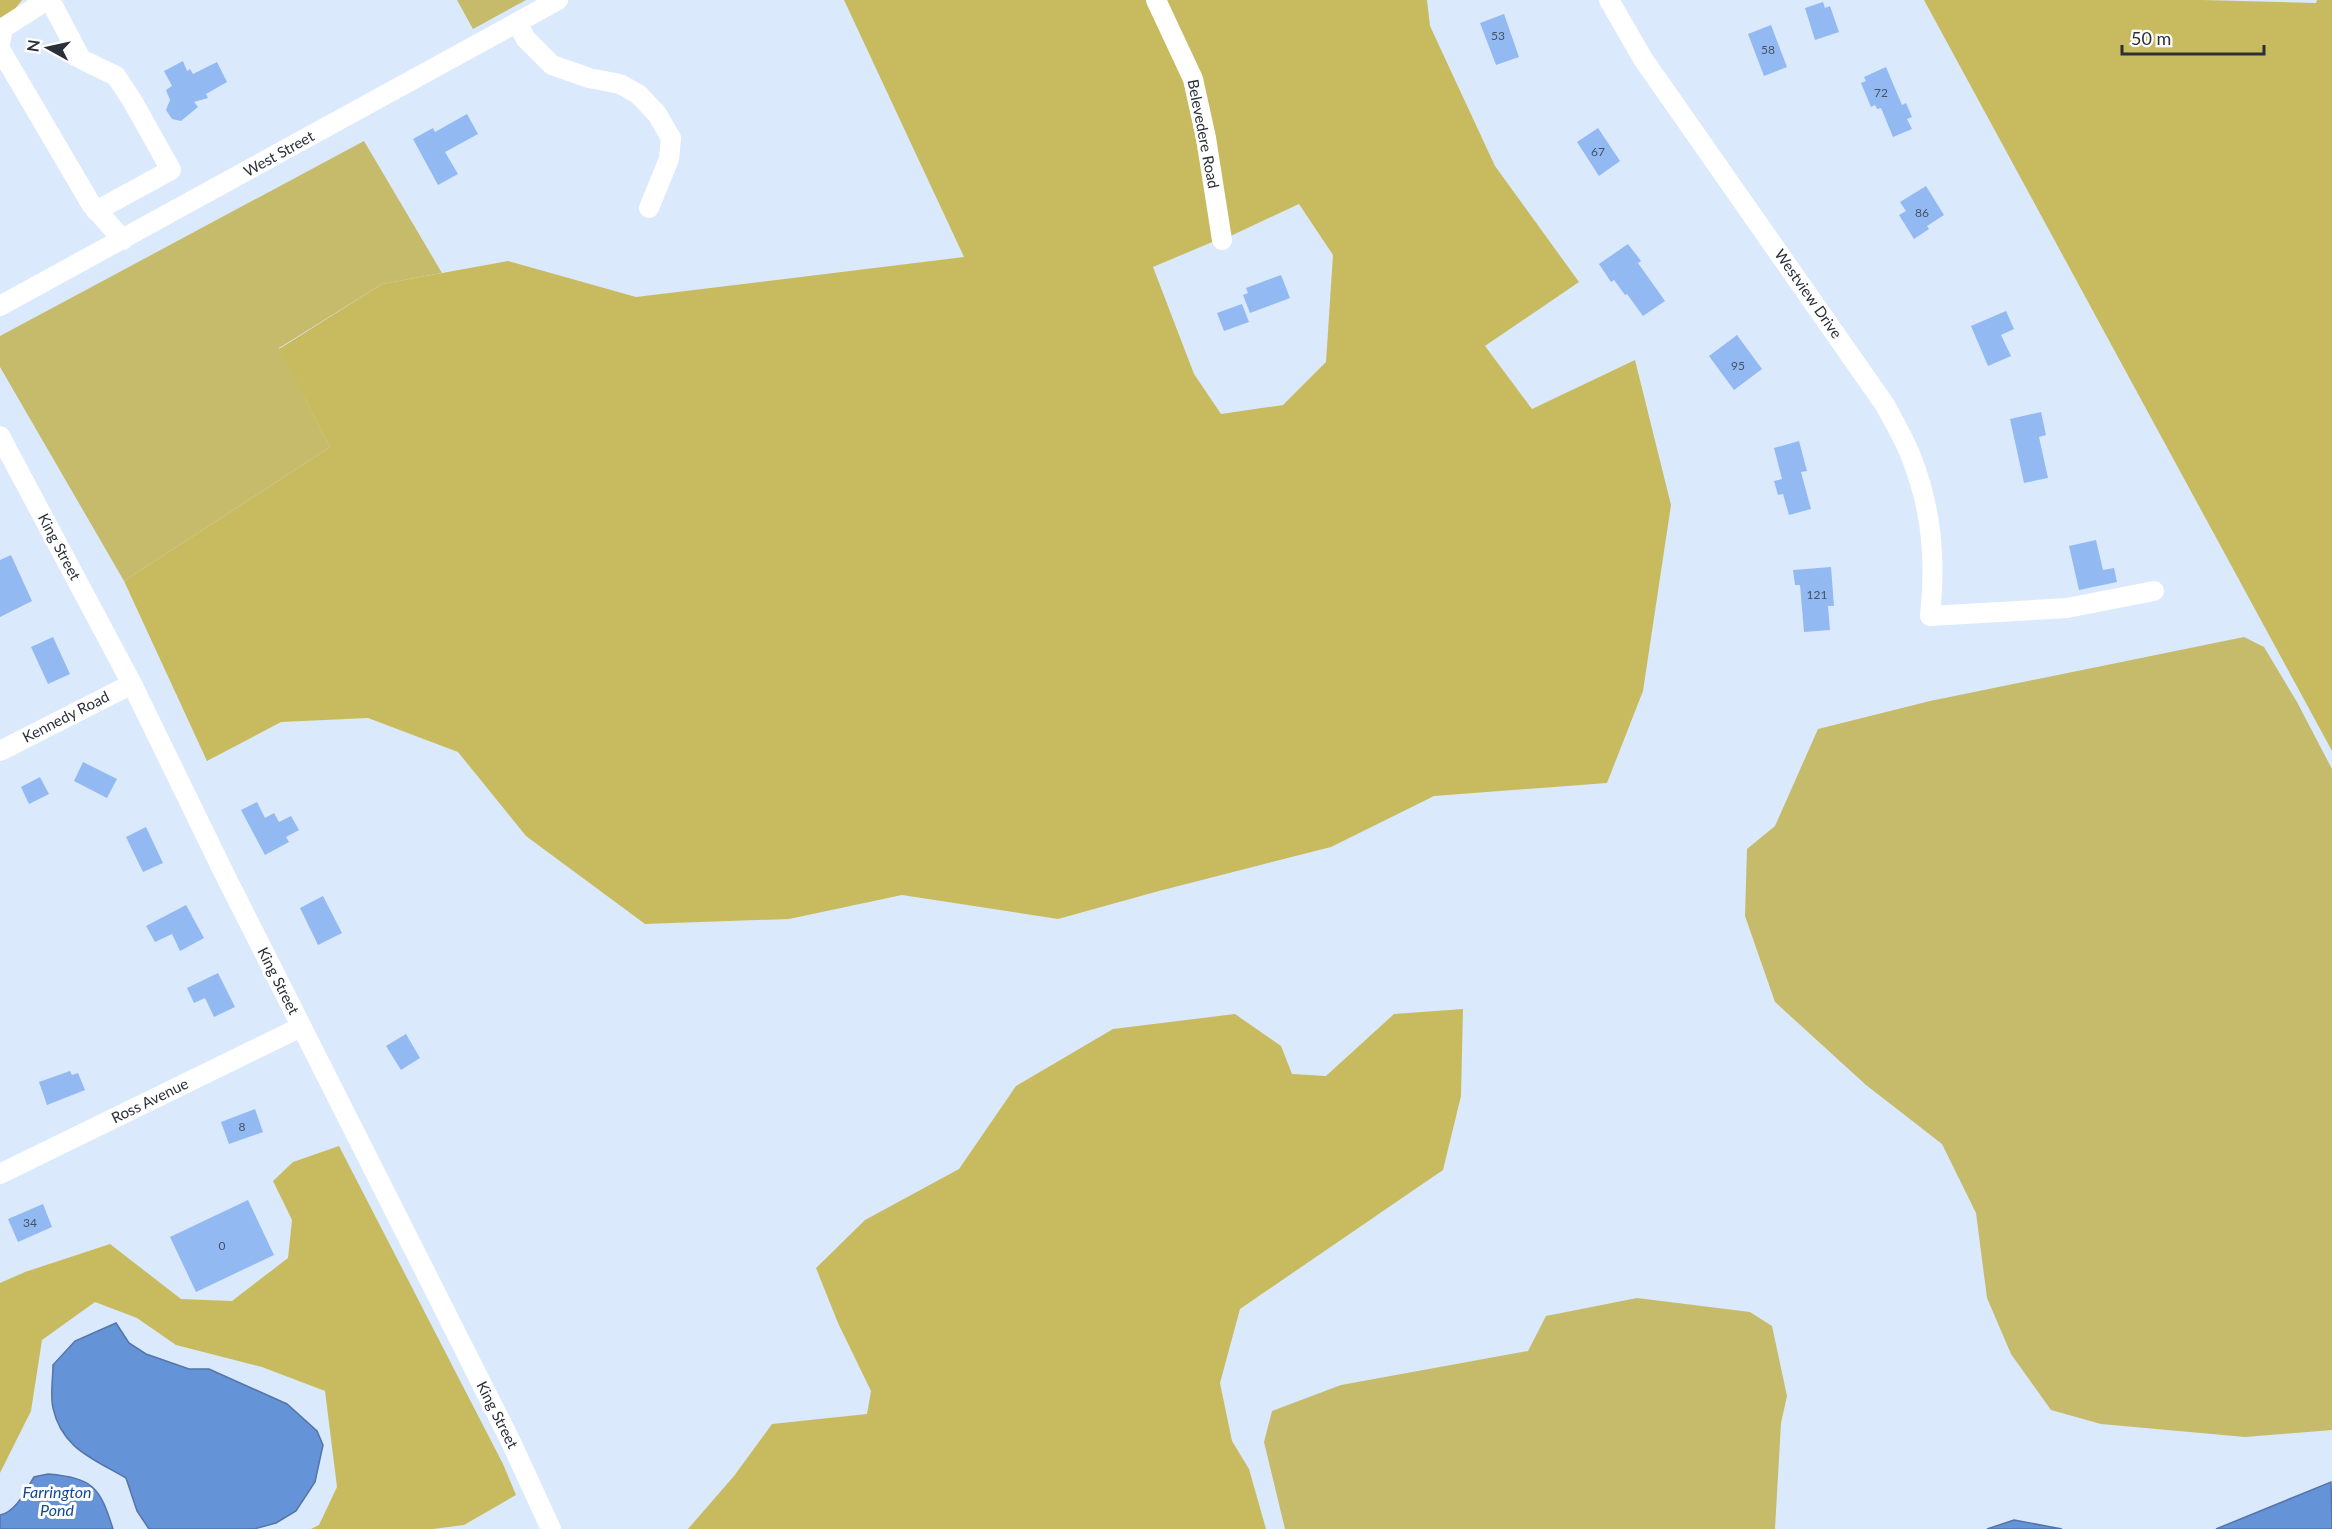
<svg xmlns="http://www.w3.org/2000/svg" width="2332" height="1529" font-family="Lato,sans-serif">
<style>
.green{fill:#c6bb6b}
.forest{fill:#c8bb5f}
.water{fill:#6593d8;stroke:#5475a8;stroke-width:1.5}
.building{fill:#93b9f2}
.lines{fill:none;stroke-linecap:round;stroke-linejoin:round}
.minor{stroke:#fff;stroke-width:20}
.labels{text-anchor:middle;stroke-width:6;stroke-linejoin:round;paint-order:stroke}
.number-label{font-size:12px;fill:#455266}
.street-label{font-size:15px;fill:#2b3038;stroke:#fff}
.water-label{font-size:16px;font-style:italic;fill:#0d4899;stroke:#fff}
</style>
<rect width="100%" height="100%" fill="#dbe9fd"/>
<!-- green -->
<path class="green" d="M457,0H526L473,29Z
M364,141L442,273L382,284L279,348L330,447L124,581L0,367V336Z
M2244,637L2264,647L2297,702L2332,769V1430L2245,1437L2101,1424L2051,1410L2011,1354L1987,1298L1976,1213L1942,1144L1866,1085L1775,1002L1745,916L1747,849L1775,826L1818,729L1930,701Z
M1637,1298L1750,1312L1772,1326L1787,1396L1781,1423L1775,1529H1285L1264,1442L1272,1411L1341,1385L1528,1351L1546,1316Z"/>
<!-- forest -->
<path class="forest" d="M0,0H22L0,28Z
M844,0H1152L1190,79L1202,138L1217,240L1153,267L1194,374L1221,414L1283,405L1326,362L1333,255L1299,204L1222,240L1206,138L1193,79L1156,0H1427L1430,26L1495,166L1579,282L1485,346L1532,409L1635,360L1671,505L1643,691L1607,783L1434,796L1331,847L1159,891L1058,919L902,895L789,919L645,924L526,836L458,752L368,718L281,722L207,761L124,581L330,447L279,349L382,284L508,261L636,297L964,257Z
M1924,0H2203L2316,3L2317,0H2332V751Z
M1463,1009L1461,1096L1443,1170L1240,1309L1220,1383L1232,1441L1249,1469L1266,1529H688L734,1476L772,1424L867,1414L871,1391L838,1323L816,1268L865,1220L959,1169L1016,1086L1113,1029L1235,1014L1281,1046L1292,1074L1326,1076L1394,1014Z
M339,1146L503,1464L516,1495L464,1525L433,1529H311L319,1525L337,1487L325,1391L262,1367L176,1345L137,1318L95,1302L42,1340L31,1411L0,1473V1283L25,1272L110,1244L181,1299L232,1301L288,1258L292,1220L273,1181L293,1162Z"/>
<!-- water -->
<path class="water" d="M116,1323L129,1343L146,1354L189,1369H209L287,1404L317,1431L323,1445L315,1482L296,1511L276,1523L254,1529H149L137,1511L126,1478C94,1459 62,1449 53,1408C50,1395 53,1379 53,1365L75,1341Z
M48,1474C93,1478 100,1487 113,1529H0V1515C16,1512 26,1490 34,1477Z
M2331,1482L2332,1529H2216Z
M2014,1520L2062,1529H1987Z"/>
<!-- building -->
<path class="building" d="M1823,2L1825,8L1830,6L1839,32L1815,40L1805,8Z
M1504,14L1519,57L1496,65L1480,23Z
M1771,25L1787,67L1764,76L1748,34Z
M183,61L187,71L190,69L193,74L217,62L227,82L206,94L208,98L194,102L198,107L181,121L172,119L166,110L170,100L166,90L172,86L164,71Z
M1886,67L1902,105L1906,103L1912,117L1907,119L1912,129L1893,137L1881,108L1877,109L1875,105L1871,107L1861,83L1866,81L1864,77Z
M467,114L478,134L445,152L458,174L438,185L413,139L433,128L435,132Z
M1598,128L1620,161L1599,176L1577,142Z
M1926,186L1944,215L1927,226L1929,229L1914,239L1899,215L1906,211L1900,202Z
M1628,244L1641,261L1638,263L1665,301L1643,316L1627,294L1625,295L1614,280L1611,282L1599,264Z
M1281,275L1290,298L1250,313L1243,295L1248,293L1246,288Z
M1242,304L1249,322L1224,331L1217,313Z
M2006,311L2014,329L2001,335L2011,356L1988,366L1971,326Z
M1737,335L1762,369L1734,390L1709,356Z
M2041,412L2046,435L2039,437L2048,478L2024,483L2010,419Z
M1799,441L1807,471L1801,472L1811,509L1789,515L1783,494L1778,495L1774,481L1782,479L1774,448Z
M2096,540L2103,570L2114,568L2117,582L2079,590L2069,546Z
M11,555L32,601L0,617V560Z
M1831,567L1834,606H1828L1830,630L1804,632L1800,585H1795L1793,570Z
M53,637L70,674L48,684L31,647Z
M83,762L117,779L107,798L74,781Z
M40,777L49,794L29,804L21,787Z
M257,802L265,818L274,813L279,822L291,816L299,830L286,837L289,842L265,855L241,810Z
M146,827L163,863L143,872L126,837Z
M323,896L342,933L318,945L300,908Z
M186,905L204,938L180,951L172,934L155,942L146,926Z
M218,973L235,1007L214,1017L205,998L194,1003L187,988Z
M406,1034L420,1058L401,1070L386,1046Z
M70,1071L72,1075L78,1073L85,1090L47,1105L39,1082Z
M255,1109L263,1132L229,1144L221,1122Z
M248,1200L274,1255L196,1292L170,1237Z
M43,1204L52,1227L18,1242L8,1219Z"/>
<g class="lines">
<!-- minor -->
<path class="minor" d="M50,0L81,59L116,76L133,102L171,170L96,211
M1156,0L1193,79L1206,138L1222,240
M1609,0L1643,59L1885,405C1894,422 1905,440 1912,459C1932,511 1936,561 1930,616L2067,608L2154,591
M517,23L526,39L552,65L589,78L620,84L638,94L657,114L671,138L669,159L649,208
M0,44L3,28L47,0
M0,49L91,204L123,240
M0,306L558,0
M0,436L132,684L223,871L510,1440L551,1529
M0,751L132,684
M0,1174L301,1027"/>
</g>
<g class="labels">
<!-- number labels -->
<g class="number-label">
<text x="1498" y="40">53</text>
<text x="1768" y="54">58</text>
<text x="1881" y="97">72</text>
<text x="1598" y="156">67</text>
<text x="1922" y="217">86</text>
<text x="1738" y="370">95</text>
<text x="1817" y="599">121</text>
<text x="242" y="1131">8</text>
<text x="30" y="1227">34</text>
<text x="222" y="1250">0</text>
</g>
<!-- street labels -->
<g class="street-label">
<text transform="translate(1203 134) rotate(79)" y="5">Belevedere Road</text>
<text transform="translate(279 154) rotate(-29)" y="5">West Street</text>
<text transform="translate(1808 294) rotate(55)" y="5">Westview Drive</text>
<text transform="translate(59 547) rotate(62)" y="5">King Street</text>
<text transform="translate(66 717) rotate(-27)" y="5">Kennedy Road</text>
<text transform="translate(278 981) rotate(63)" y="5">King Street</text>
<text transform="translate(150 1101) rotate(-26)" y="5">Ross Avenue</text>
<text transform="translate(497 1415) rotate(63)" y="5">King Street</text>
</g>
<!-- water labels -->
<g class="water-label">
<text x="57" y="1498">Farrington<tspan x="57" dy="18">Pond</tspan></text>
</g>
</g>
<!-- north arrow -->
<g transform="translate(48 48) rotate(278)" stroke="#ffffff" stroke-width="4.5" paint-order="stroke">
<path d="M0-4.5L10 22L0 15L-10 22Z" fill="#2b3038"/>
<text y="-9" font-size="16" font-weight="bold" text-anchor="middle" fill="#2b3038">N</text>
</g>
<!-- scale -->
<path d="M2122 45v9h142v-9" fill="none" stroke="#2b3038" stroke-width="3"/>
<text x="2131" y="45" font-size="18" fill="#2b3038" stroke="#ffffff" stroke-width="4.5" paint-order="stroke">50 m</text>
</svg>
